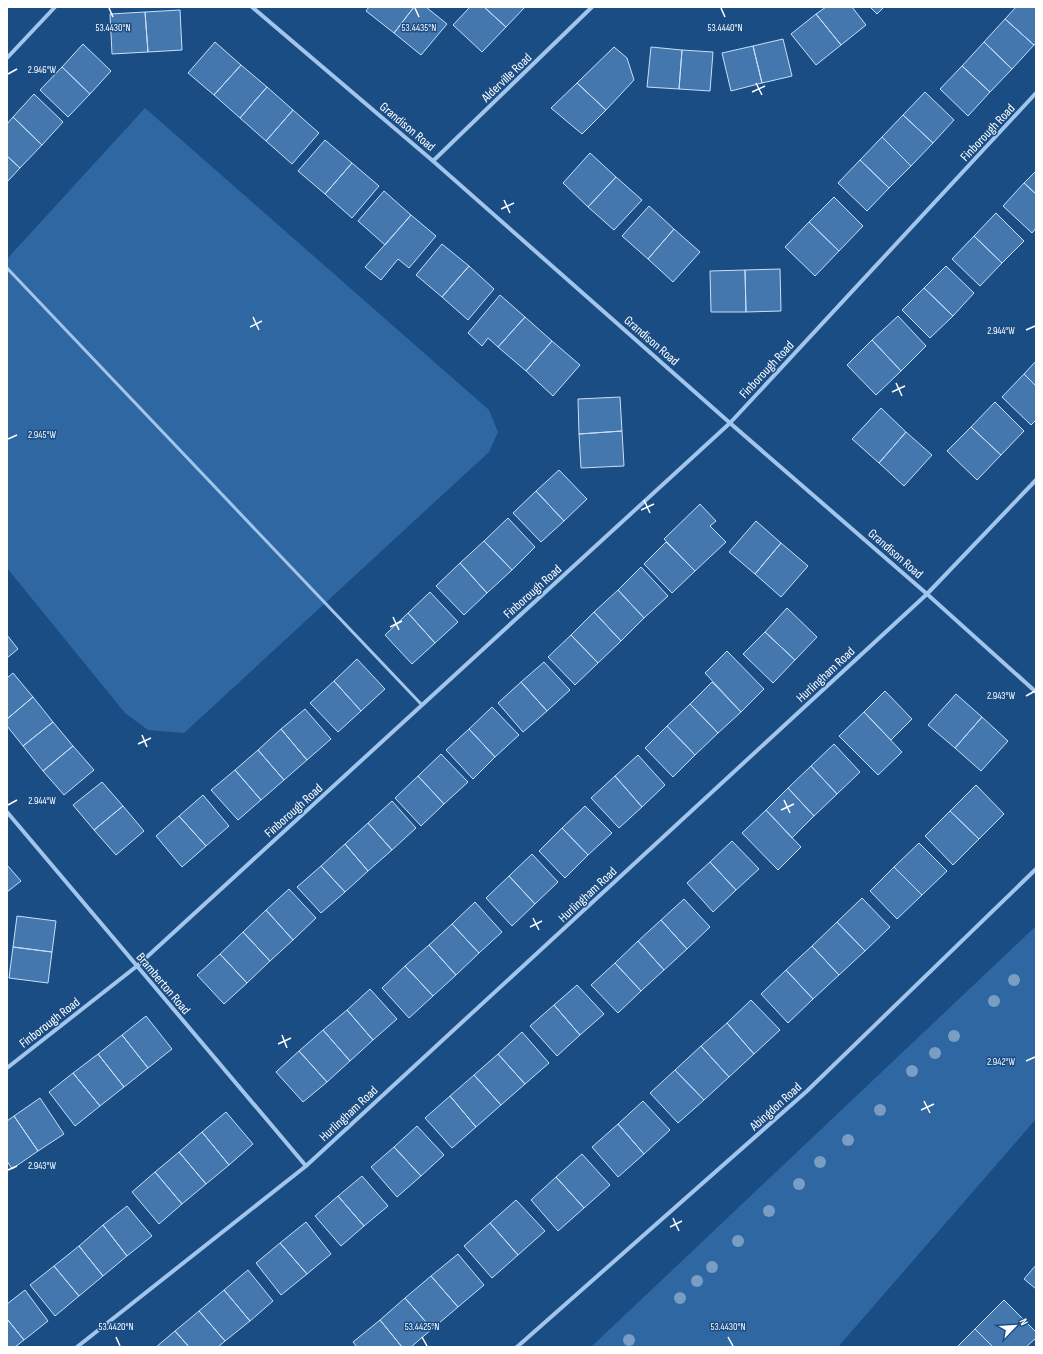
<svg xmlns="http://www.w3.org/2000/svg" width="1043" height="1354" font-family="'Sofia Sans Condensed',sans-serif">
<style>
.green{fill:#2f67a3}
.building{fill:#4477ae;stroke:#c7dff8}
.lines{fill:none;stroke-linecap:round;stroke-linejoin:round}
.lane{stroke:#a2c5eb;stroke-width:3}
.street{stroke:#a2c5eb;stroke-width:4}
.tree{fill:#7a9dc4}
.ticks{fill:none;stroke:#fff;stroke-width:1.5}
.labels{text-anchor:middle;stroke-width:3;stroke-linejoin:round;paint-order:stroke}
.street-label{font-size:13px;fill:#fff;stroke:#1b4d85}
.ticks-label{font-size:10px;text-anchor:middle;fill:#fff;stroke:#1b4d85;stroke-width:3;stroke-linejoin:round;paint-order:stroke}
</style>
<rect width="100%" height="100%" fill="#1b4d85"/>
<!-- green -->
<path class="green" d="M145,108L489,410L498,432L489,452L184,733L148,730L125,713L7,568V259Z
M1036,926V1119L838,1347H591Z"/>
<!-- building -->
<path class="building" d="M369,7H414L394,33L366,11Z
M414,7H426L447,24L421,55L394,33Z
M470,7H484L506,27L482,52L453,25Z
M484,7H525L506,27Z
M826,7H852L866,25L841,45L816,14Z
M870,7H884L877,14Z
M1016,7H1036V43L1034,45L1005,19Z
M180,10L182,50L148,52L145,12Z
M145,12L148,52L112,54L110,14Z
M816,14L841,45L816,65L791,34Z
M1005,19L1034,45L1012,69L984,42Z
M783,39L792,76L762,83L753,46Z
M215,42L241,65L214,95L188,73Z
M984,42L1012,69L990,92L962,66Z
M83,44L111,71L90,94L62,67Z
M753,46L762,83L731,91L722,53Z
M614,47L627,58L634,80L606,110L577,83Z
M651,47L682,50L679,89L647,87Z
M682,50L713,52L710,91L679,89Z
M241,65L267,87L240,118L214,95Z
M962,66L990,92L968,116L940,89Z
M62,67L90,94L68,117L40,90Z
M577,83L606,110L582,134L551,108Z
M267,87L293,110L266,141L240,118Z
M925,92L954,120L933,143L903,115Z
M34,94L63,122L42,145L13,117Z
M293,110L319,133L292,164L266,141Z
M903,115L933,143L911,166L882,137Z
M13,117L42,145L20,168L7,156V124Z
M882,137L911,166L889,188L860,160Z
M325,140L352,163L325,194L298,171Z
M590,153L616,177L588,207L563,183Z
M7,156L20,168L7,182Z
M860,160L889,188L867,211L838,183Z
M352,163L379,186L352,218L325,194Z
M1036,171V194L1024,183Z
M616,177L642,200L614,230L588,207Z
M1024,183L1036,194V228L1032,233L1003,206Z
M384,191L411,215L385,245L358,221Z
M834,197L863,226L839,251L809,222Z
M649,206L674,229L648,259L622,236Z
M996,213L1024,241L1002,263L974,236Z
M411,215L436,236L409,268L398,259L381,280L365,267Z
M809,222L839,251L815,276L785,247Z
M674,229L700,252L673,282L648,259Z
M974,236L1002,263L980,286L952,259Z
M442,244L469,266L442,297L416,275Z
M469,266L494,289L468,320L442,297Z
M946,266L974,293L953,316L924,288Z
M780,269L781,311L746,312L745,270Z
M745,270L746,312H711L710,271Z
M924,288L953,316L930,338L902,310Z
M500,295L525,317L498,347L488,338L482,346L468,333Z
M898,316L926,346L901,371L872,340Z
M525,317L552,341L526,371L498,347Z
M872,340L901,371L876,395L847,365Z
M552,341L580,365L553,396L526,371Z
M1036,361V386L1024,374Z
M1024,374L1036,386V420L1031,425L1002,397Z
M620,397L622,431L579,434L578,399Z
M995,402L1024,431L1001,455L971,427Z
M881,408L906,432L879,463L852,439Z
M971,427L1001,455L977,480L947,451Z
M622,431L624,466L581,468L579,434Z
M906,432L932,455L904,486L879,463Z
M559,470L587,499L564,521L536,491Z
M536,491L564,521L541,542L513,513Z
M700,504L716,521L710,526L726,542L695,571L664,539Z
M508,518L535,547L512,570L484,541Z
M756,521L781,543L755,574L729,552Z
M484,541L512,570L487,593L460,563Z
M666,542L695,571L672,593L644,564Z
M781,543L808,566L781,597L755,574Z
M460,563L487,593L464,615L436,586Z
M641,567L668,596L644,618L618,590Z
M618,590L644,618L621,641L594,612Z
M430,592L458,622L435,643L408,613Z
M787,608L817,637L795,660L765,632Z
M594,612L621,641L598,663L571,635Z
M408,613L435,643L412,664L385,635Z
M765,632L795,660L773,683L743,654Z
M7,635L18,649L7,658Z
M571,635L598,663L575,685L548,657Z
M727,651L764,689L741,712L705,673Z
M357,659L385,689L361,711L334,681Z
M544,662L570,690L547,711L521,682Z
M13,673L33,697L7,719V678Z
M334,681L361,711L338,732L310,703Z
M521,682L547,711L523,732L498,703Z
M712,682L741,712L718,733L690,704Z
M885,691L912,719L891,740L864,712Z
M956,694L982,717L955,748L928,725Z
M33,697L53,722L23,746L7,726V719Z
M690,704L718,733L695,755L667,726Z
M492,707L519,735L495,757L469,729Z
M305,709L331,739L307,760L281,729Z
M864,712L902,752L878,775L839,736Z
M982,717L1008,741L981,771L955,748Z
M53,722L73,746L43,771L23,746Z
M667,726L695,755L673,777L645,748Z
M281,729L307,760L284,780L258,750Z
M469,729L495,757L473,779L446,750Z
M834,744L860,772L837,794L811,766Z
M73,746L94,770L64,795L43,771Z
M258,750L284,780L261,800L235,770Z
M441,754L468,782L444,804L418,776Z
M638,755L665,785L642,807L615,776Z
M811,766L837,794L814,816L788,788Z
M235,770L261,800L238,820L211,790Z
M418,776L444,804L421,826L395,798Z
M615,776L642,807L619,828L591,798Z
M102,782L123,806L94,830L73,805Z
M976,785L1004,814L979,839L950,811Z
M788,788L814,816L792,838L766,810Z
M203,795L229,826L206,846L179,816Z
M392,801L416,828L392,850L368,823Z
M123,806L144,831L116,855L94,830Z
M585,806L612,833L588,855L562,828Z
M766,810L801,847L778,870L742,833Z
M950,811L979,839L953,865L925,836Z
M179,816L206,846L182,867L156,836Z
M368,823L392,850L368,871L345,844Z
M562,828L588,855L565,878L539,851Z
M732,841L759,869L736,890L710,862Z
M919,843L947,871L922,895L894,867Z
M345,844L368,871L345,892L321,866Z
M532,854L558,882L535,904L509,876Z
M710,862L736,890L713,912L687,883Z
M7,865L21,881L7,892Z
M321,866L345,892L321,913L297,887Z
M894,867L922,895L897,919L870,891Z
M509,876L535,904L512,926L486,898Z
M289,889L316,918L293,940L266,910Z
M862,898L890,927L865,951L837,922Z
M684,899L710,927L687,949L661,920Z
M475,902L502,932L479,953L452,924Z
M266,910L293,940L270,961L243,932Z
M17,916L56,921L52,952L13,947Z
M661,920L687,949L664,970L638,941Z
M837,922L865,951L839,975L812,946Z
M452,924L479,953L456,975L429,945Z
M243,932L270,961L247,983L220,954Z
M638,941L664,970L641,991L615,963Z
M429,945L456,975L433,996L405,966Z
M812,946L839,975L813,999L786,970Z
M13,947L52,952L48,983L9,978Z
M220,954L247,983L224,1004L197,975Z
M615,963L641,991L618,1013L591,985Z
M405,966L433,996L409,1018L382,988Z
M786,970L813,999L788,1023L761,994Z
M577,985L604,1014L580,1035L554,1005Z
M370,989L397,1019L373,1040L347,1010Z
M751,1000L780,1030L754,1054L727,1023Z
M554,1005L580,1035L557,1056L530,1026Z
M347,1010L373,1040L350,1061L323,1030Z
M146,1016L172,1049L148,1068L122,1035Z
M727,1023L754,1054L729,1077L701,1046Z
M323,1030L350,1061L327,1082L299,1051Z
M522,1032L549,1063L525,1084L498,1054Z
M122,1035L148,1068L124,1087L98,1054Z
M701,1046L729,1077L704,1100L675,1070Z
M299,1051L327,1082L303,1102L276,1072Z
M98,1054L124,1087L100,1106L73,1073Z
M498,1054L525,1084L501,1105L474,1075Z
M675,1070L704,1100L678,1123L650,1093Z
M73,1073L100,1106L75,1126L49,1092Z
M474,1075L501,1105L476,1127L450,1096Z
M450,1096L476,1127L452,1148L425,1118Z
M40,1098L64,1134L38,1151L14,1116Z
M643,1101L670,1130L644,1154L618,1124Z
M226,1112L253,1144L229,1165L202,1132Z
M14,1116L38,1151L12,1169L7,1161V1121Z
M618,1124L644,1154L618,1177L592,1147Z
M417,1126L444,1155L421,1176L394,1147Z
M202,1132L229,1165L206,1184L179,1152Z
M394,1147L421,1176L397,1197L371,1167Z
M179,1152L206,1184L182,1204L155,1172Z
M582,1154L610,1185L584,1208L556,1177Z
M155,1172L182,1204L159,1224L132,1192Z
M362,1176L388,1206L364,1226L338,1196Z
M556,1177L584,1208L558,1231L531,1200Z
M338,1196L364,1226L341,1246L315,1216Z
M516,1200L545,1231L518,1255L490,1223Z
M127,1206L152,1236L127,1256L103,1225Z
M306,1222L331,1254L307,1274L280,1243Z
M490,1223L518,1255L492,1278L464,1246Z
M103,1225L127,1256L103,1276L79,1246Z
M280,1243L307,1274L281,1295L256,1263Z
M79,1246L103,1276L79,1296L54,1266Z
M458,1254L484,1285L458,1307L431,1276Z
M1036,1265V1289L1024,1279Z
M54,1266L79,1296L55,1316L30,1285Z
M248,1270L273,1301L250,1321L224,1290Z
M431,1276L458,1307L432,1329L405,1298Z
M25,1290L48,1321L24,1340L7,1319V1304Z
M224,1290L250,1321L225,1341L199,1311Z
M405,1298L432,1329L411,1347H402L380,1320Z
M1004,1300L1036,1332V1338L1026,1347H993L975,1329Z
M199,1311L225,1341L218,1347H189L175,1331Z
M7,1319L24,1340L15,1347H7Z
M380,1320L402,1347H357L353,1342Z
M975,1329L993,1347H957Z
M175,1331L189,1347H156Z"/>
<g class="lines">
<!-- lane -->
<path class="lane" d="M7,268L422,705"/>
<!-- street -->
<path class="street" d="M252,7L433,161L730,423L927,594L1036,692
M7,58L55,7
M433,161L592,7
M7,812L306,1166
M7,1068L137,966L730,423L1036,93
M77,1347L306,1166L927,594L1036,480
M517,1347L807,1091L1036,869"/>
</g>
<!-- trees -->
<g class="tree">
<circle cx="1014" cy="980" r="6"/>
<circle cx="994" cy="1001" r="6"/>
<circle cx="954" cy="1036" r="6"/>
<circle cx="935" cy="1053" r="6"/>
<circle cx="912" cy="1071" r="6"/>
<circle cx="880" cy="1110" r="6"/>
<circle cx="848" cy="1140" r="6"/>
<circle cx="820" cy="1162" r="6"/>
<circle cx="799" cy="1184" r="6"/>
<circle cx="769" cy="1211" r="6"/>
<circle cx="738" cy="1241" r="6"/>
<circle cx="712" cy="1267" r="6"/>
<circle cx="697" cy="1281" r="6"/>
<circle cx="680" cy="1298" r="6"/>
<circle cx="629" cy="1340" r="6"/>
</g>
<!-- ticks -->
<path class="ticks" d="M109,8L113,17M415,8L419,17M721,8L725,17M8,74L17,69M756,83L762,95M752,92L765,86M504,200L510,213M501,209L514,203M253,317L259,330M250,327L262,321M1026,330L1035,326M896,383L902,396M892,392L905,386M8,439L17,435M644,500L650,513M641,510L654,504M393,617L399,630M390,627L402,621M1026,696L1035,691M142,735L147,747M138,744L151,738M784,800L790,813M8,805L17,800M781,810L794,804M533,918L539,930M530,927L542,921M282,1035L287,1048M278,1044L291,1038M1026,1061L1035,1057M924,1101L930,1113M921,1110L934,1104M8,1170L17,1166M673,1218L679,1231M670,1227L682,1221M116,1337L120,1346M422,1337L427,1346M728,1337L733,1346"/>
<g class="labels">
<!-- street labels -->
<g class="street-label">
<text transform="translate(506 77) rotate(-44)" y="5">Alderville Road</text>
<text transform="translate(408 126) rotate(40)" y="5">Grandison Road</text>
<text transform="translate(987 132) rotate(-47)" y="5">Finborough Road</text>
<text transform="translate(652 340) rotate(41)" y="5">Grandison Road</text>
<text transform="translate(766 369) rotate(-47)" y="5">Finborough Road</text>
<text transform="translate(896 553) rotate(41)" y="5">Grandison Road</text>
<text transform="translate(532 591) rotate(-42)" y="5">Finborough Road</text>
<text transform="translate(825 674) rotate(-43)" y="5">Hurlingham Road</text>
<text transform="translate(293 810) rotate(-42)" y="5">Finborough Road</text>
<text transform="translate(587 894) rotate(-43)" y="5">Hurlingham Road</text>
<text transform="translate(164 983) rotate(50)" y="5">Bramberton Road</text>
<text transform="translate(49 1022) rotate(-38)" y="5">Finborough Road</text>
<text transform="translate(775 1106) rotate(-42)" y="5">Abingdon Road</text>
<text transform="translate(348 1113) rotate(-43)" y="5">Hurlingham Road</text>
</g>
</g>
<g class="ticks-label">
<text x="113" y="31">53.4430°N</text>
<text x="419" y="31">53.4435°N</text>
<text x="725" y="31">53.4440°N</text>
<text x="42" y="73">2.946°W</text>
<text x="1001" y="334">2.944°W</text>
<text x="42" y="438">2.945°W</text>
<text x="1001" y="699">2.943°W</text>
<text x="42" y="804">2.944°W</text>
<text x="1001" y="1065">2.942°W</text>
<text x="42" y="1169">2.943°W</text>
<text x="116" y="1330">53.4420°N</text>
<text x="422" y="1330">53.4425°N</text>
<text x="728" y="1330">53.4430°N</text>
</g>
<!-- border -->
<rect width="1043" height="1354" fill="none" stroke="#ffffff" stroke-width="16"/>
<!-- north arrow -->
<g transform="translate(1015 1326) rotate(65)" stroke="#1b4d85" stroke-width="3" paint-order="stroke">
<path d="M0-3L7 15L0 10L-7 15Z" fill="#ffffff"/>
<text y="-6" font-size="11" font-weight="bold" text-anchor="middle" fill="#ffffff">N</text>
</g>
</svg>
